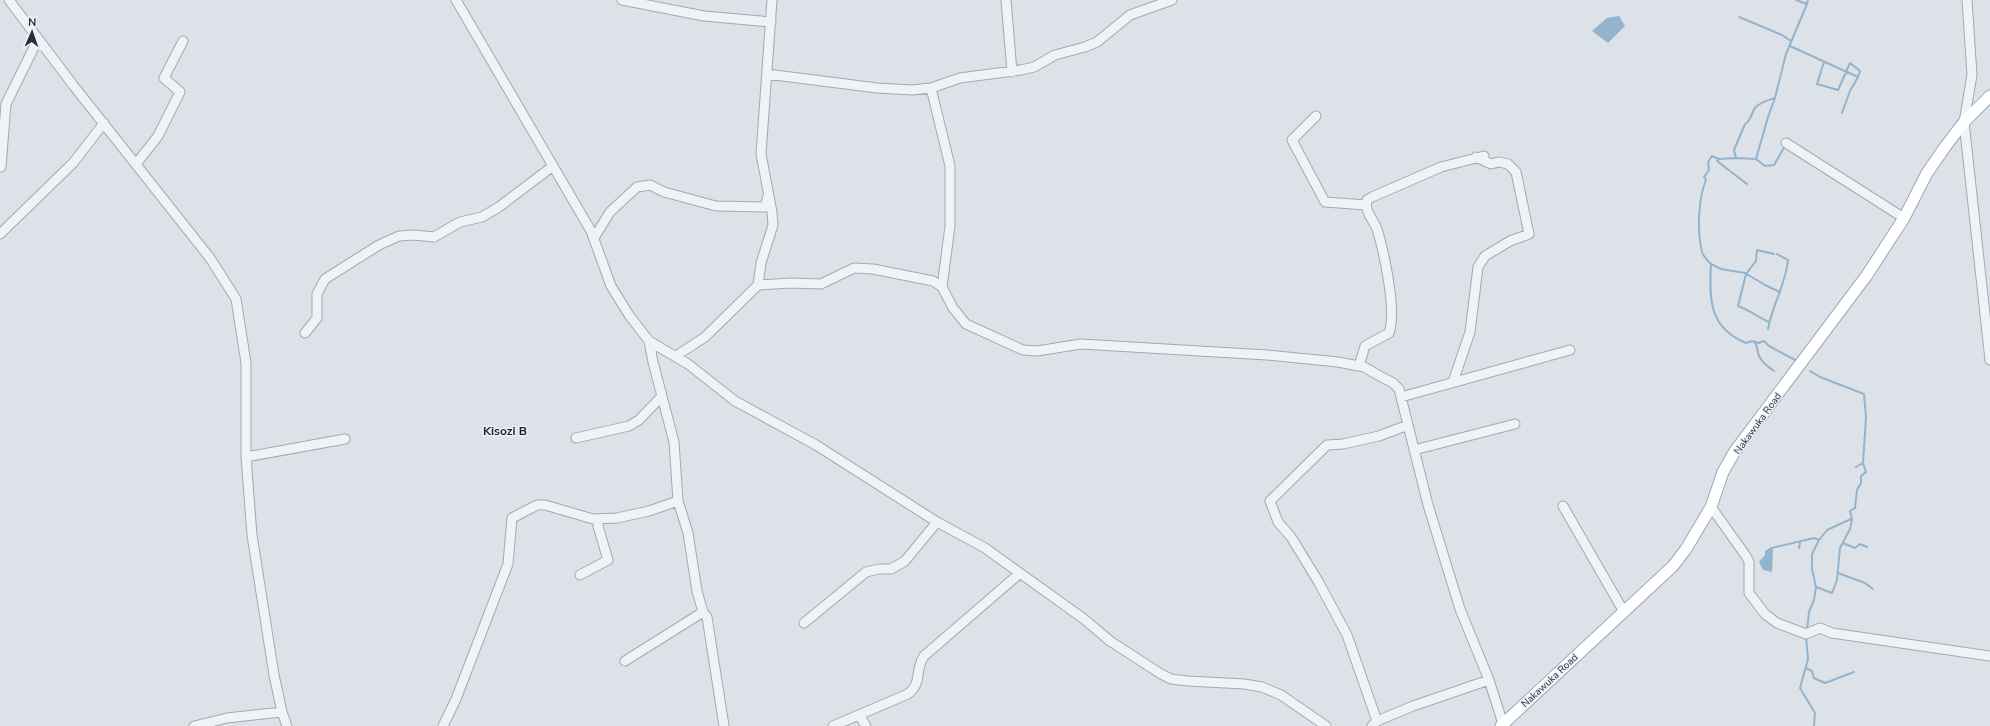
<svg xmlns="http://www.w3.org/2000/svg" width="1990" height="726" font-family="'Nunito Sans',sans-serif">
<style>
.water{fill:#94b3cc}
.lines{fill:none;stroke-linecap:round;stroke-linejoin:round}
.stream{stroke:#94b3cc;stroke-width:2}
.minor-casing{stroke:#a2a9b2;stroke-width:11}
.major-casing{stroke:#9ba7b5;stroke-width:13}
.minor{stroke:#f0f3f6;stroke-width:9}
.major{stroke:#fff;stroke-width:11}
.labels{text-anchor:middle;stroke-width:3;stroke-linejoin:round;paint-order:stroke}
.street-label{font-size:10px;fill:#253140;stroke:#edf1f6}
.quarter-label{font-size:12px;font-weight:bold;fill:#182231;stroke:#edf1f6}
</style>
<rect width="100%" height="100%" fill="#dde2e8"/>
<!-- water -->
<path class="water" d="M1619,16L1625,26L1608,43L1592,31L1607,18Z
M1771,547L1773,550L1772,572L1763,570L1759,562L1765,555V551Z"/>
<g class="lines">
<!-- stream -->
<path class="stream" d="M1796,0L1807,4L1786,54L1775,98C1769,100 1760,102 1755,108C1751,113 1752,120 1745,124L1734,150L1736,158L1719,159L1712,156L1708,162L1709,170L1704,177L1706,180C1698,200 1697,230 1702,252C1703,256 1708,261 1711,264C1709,299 1709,328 1746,343L1752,341L1759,343L1764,341L1769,346L1797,361
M1807,4L1808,0
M1739,17L1782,35L1791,41
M1790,46L1858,77L1850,91L1842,113
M1824,62L1817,84L1838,90L1850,63L1860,71L1858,77
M1775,98L1768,117L1756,159L1765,166L1774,165L1785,146
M1736,158L1756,159
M1719,159L1717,161L1747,184
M1711,264L1721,269L1745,273L1765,285L1780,292
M1769,322C1758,317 1749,310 1738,306L1746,274L1756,261L1757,250L1774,254
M1768,329C1772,305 1786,284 1788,260L1777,254
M1755,343C1758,347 1757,351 1759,356C1762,362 1768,367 1774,371
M1856,467L1863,463
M1843,543L1855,548L1860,544L1867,547
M1772,548L1814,538L1819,540L1827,530L1851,519
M1799,548L1800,542
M1838,573L1865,583L1873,589
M1816,587L1812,569V554L1819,540
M1807,630L1809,612L1814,600L1816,587L1832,593L1837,580L1840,548L1850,529L1852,519L1850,511L1855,508L1857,490L1861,483V476L1866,472L1863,463L1866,417L1864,394L1820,377L1810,371
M1806,637L1808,659L1800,688L1815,713L1814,726
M1806,668L1812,671L1814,678L1825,683L1854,672"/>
<defs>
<path id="minor" d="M9,0L73,85L210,258L236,299L246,363V457L252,535L274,675L282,712L287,726
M456,0L591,231L611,286L629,315L649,341L688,364L735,401L816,445L937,522L985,548L1084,619L1110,641L1161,674L1171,679L1188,681L1244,684L1262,687L1281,695L1326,726
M622,0L704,16L771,22
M1006,0L1012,72
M1967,0L1972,75L1964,122L1990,360
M767,74L877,88L912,90L931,88L960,78L1021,70L1034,67L1055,55L1085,47L1097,42L1130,15L1172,0
M931,88L950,166V226L942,287
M1316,116L1292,140L1325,202L1366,205
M1786,143L1904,218
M136,164L158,136L180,92L164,78L183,41
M1,167L6,104L38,39
M0,234L73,163L104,123
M594,238L610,212L637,187L650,185L664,192L716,206L765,207L768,196
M758,285L792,283L821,284L854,268L873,269L933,281L942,287L953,308L966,324L1023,350L1037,351L1081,344L1267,355L1338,362L1364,367L1378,375L1393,383L1399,389L1428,505L1460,609L1489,680L1503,724
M305,333L317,318V294L325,279L379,245L399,236L414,235L434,237L460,222L482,217L499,207L553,166
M649,341L653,362L674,442L678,501L688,533L697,591L703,612L707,617L724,726
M676,356L705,337L758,285L761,263L773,225L772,212L761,154L772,0
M1359,366L1365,346L1389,333C1397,311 1384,252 1377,229C1373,219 1364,211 1367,200L1372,197L1441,167L1484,156
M1453,382L1470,332L1478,267L1485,256L1510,241L1529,234L1516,172L1508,164L1499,162L1491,164L1476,157
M1401,397L1570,350
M576,438L629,426L639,420L661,397
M1414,450L1515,424
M246,457L345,439
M1563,506L1624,612
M1711,507L1746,556L1749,562V593L1765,614L1777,623L1806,634L1820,628L1832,633L1990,656
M580,575L608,560L598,526V519
M804,623L866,572L879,569H891L905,561L937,522
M625,661L703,612
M859,715L866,726
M1377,721L1347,635L1318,581L1291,537L1278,522L1270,501L1327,445L1343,444L1379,436L1408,425
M194,726L227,718L282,712
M443,726L456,699L508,564L512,518L537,505H545L593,519L617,518L649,511L678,501
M833,726L908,694C923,682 914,671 924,656L1019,574
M1372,726L1377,721L1413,706L1489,680"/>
<path id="major" d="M1501,726L1673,566L1686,549L1711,507L1723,472L1735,451L1867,275L1904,218L1927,173L1945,147L1964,122L1990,96"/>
</defs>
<!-- minor casing -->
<use href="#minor" class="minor-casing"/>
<!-- major casing -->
<use href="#major" class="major-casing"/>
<!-- minor -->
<use href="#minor" class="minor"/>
<!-- major -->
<use href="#major" class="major"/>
</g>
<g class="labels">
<!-- street labels -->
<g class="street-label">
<text transform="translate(1757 423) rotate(-54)" y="4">Nakawuka Road</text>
<text transform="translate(1549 680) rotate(-43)" y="4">Nakawuka Road</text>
</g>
<!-- quarter labels -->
<g class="quarter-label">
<text x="505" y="435">Kisozi B</text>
</g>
</g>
<!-- north arrow -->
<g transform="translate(32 32) rotate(2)" stroke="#edf1f6" stroke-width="3" paint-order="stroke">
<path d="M0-3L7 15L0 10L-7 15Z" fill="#253140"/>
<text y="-6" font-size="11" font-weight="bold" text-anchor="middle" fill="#253140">N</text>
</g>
</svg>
